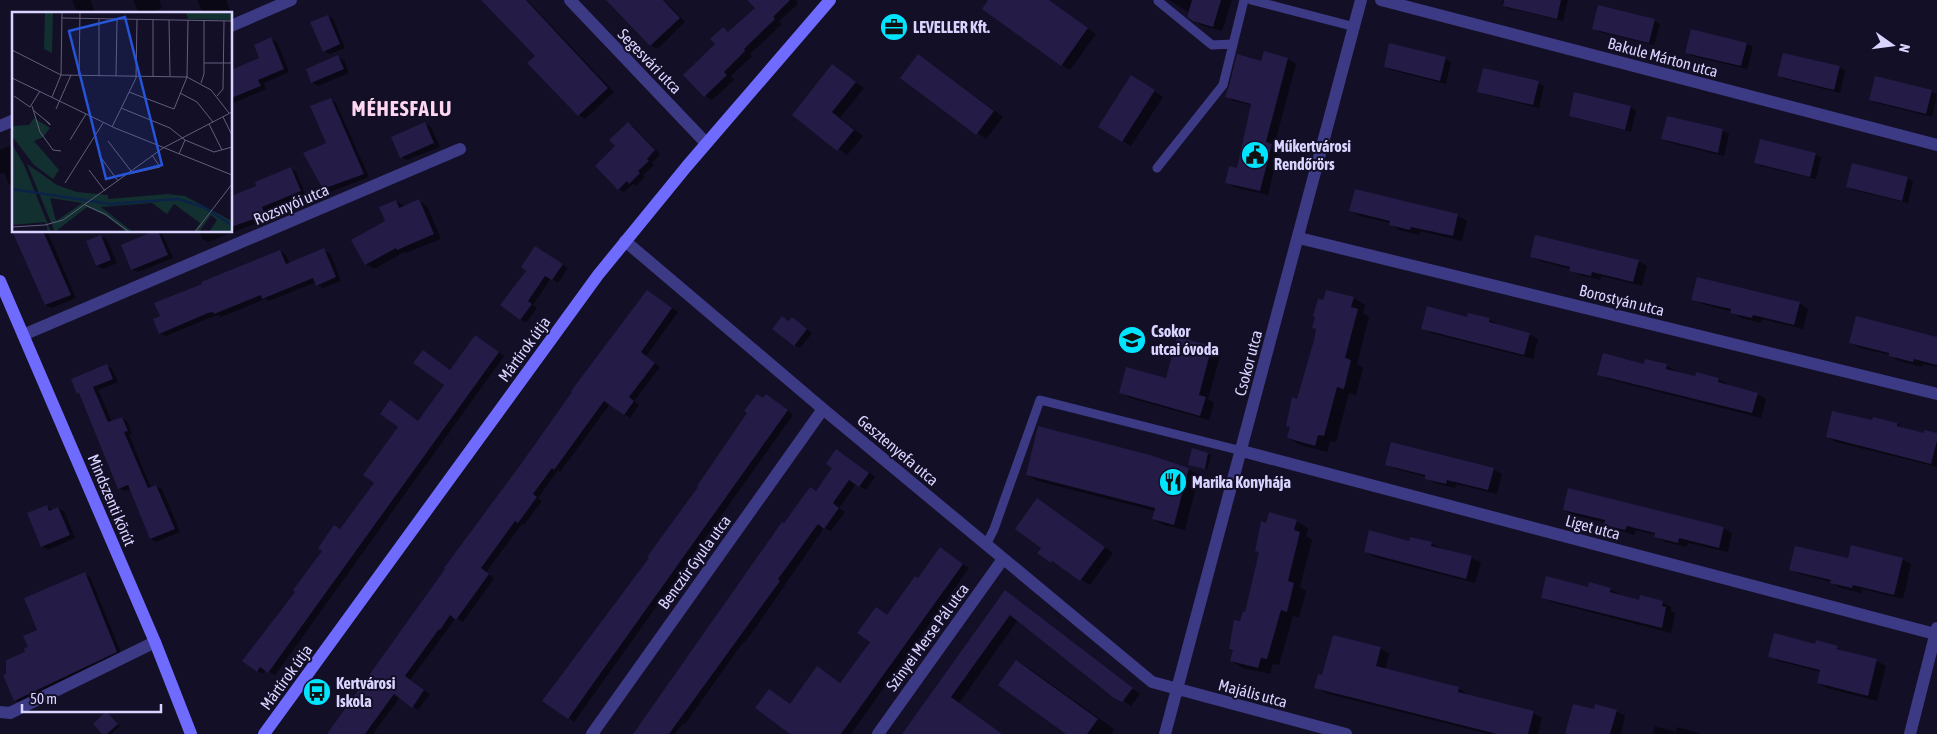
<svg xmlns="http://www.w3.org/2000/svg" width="1937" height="734" font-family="'Asap Condensed',sans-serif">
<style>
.shadow{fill:#0007}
.building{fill:#241b47}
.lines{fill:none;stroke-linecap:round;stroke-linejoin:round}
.lane{stroke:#3d3a85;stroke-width:9}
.street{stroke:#3d3a85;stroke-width:12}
.secondary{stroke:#6f6bff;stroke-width:12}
.labels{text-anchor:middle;stroke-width:4;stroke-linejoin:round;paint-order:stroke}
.poi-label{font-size:16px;font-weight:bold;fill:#d9d4ff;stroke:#130f26;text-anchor:start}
.street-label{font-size:16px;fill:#d9d4ff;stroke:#130f26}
.district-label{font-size:21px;font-weight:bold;letter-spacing:1px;fill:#ffd6f0;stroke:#130f26}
.inset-river{fill:none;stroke:#0c2248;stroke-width:2.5}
.inset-road{fill:none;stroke:#625e7d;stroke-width:1}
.view{fill:#2655da;fill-opacity:0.15;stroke:#2655da;stroke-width:2.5}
.inset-edge{fill:none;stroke:#d9d4ff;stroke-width:2.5}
</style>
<rect width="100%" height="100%" fill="#130f26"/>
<!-- shadow -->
<path class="shadow" d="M72,0H90L96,14H78Z
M133,0H159L162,8L148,14H142L138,12Z
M197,0H226L232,15L203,14Z
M482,0H527L614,92L585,119L579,115L536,56Z
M608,0H664L685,22L657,49L651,45Z
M749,0H797L796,2L798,4L779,21L782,24L750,54L752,56L731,76L734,80L712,100L705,96L717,44L723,29L729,32L756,8Z
M990,0H1049L1096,34L1070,70L1062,65Z
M1169,0H1232L1222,31L1203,26L1193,20L1190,13Z
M1503,0H1568L1563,21L1508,8L1502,4Z
M328,16L333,19L345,48L330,54L324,51Z
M1654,20L1660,24L1654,45L1600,32L1594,28Z
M271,39L277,42L289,72L264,83L266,89L231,104V71L261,59Z
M1747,44L1753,47L1747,69L1692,56L1686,52Z
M1265,53L1288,59L1296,64L1274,146L1279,149L1268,195L1234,187L1226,182L1238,169L1252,105L1234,101L1226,96L1262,63Z
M919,55L1003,117L986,139L902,78Z
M338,57L344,60L349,73L318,86L312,82Z
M1445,58L1451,62L1446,84L1391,70L1385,67Z
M833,66L864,88L840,118L863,136L847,155L794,114Z
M1839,67L1845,71L1840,93L1785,79L1779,76Z
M1140,82L1163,97L1131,146L1099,126Z
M1538,83L1544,86L1539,108L1484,94L1478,91Z
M1931,91L1937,95L1932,117L1877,103L1871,100Z
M330,99L336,103L369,177L330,192L324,188Z
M1630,107L1636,110L1631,132L1576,118L1570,115Z
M1668,117L1723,131L1729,134L1724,156L1668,142L1663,139Z
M628,123L634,127L660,154L652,163L654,165L643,175L645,177L636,186L633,184L624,192L618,189L617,146Z
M425,124L431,127L440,147L407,160L401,157Z
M12,145L14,146V187L9,184L4,173L0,174V150Z
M1815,154L1821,158L1816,179L1761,166L1755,162Z
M291,168L296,172L305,194L266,210L270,218L208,242L202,239L199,231H231V197L258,186Z
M1907,178L1913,181L1908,203L1853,190L1847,187Z
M396,201L404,206L419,201L427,206L441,239L406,253L404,252L374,269L366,264Z
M1351,211L1458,216L1467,221L1462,241L1420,231L1419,235L1399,230L1390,223L1360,216Z
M14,229V231H47L76,298L51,308L46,305L13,230Z
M157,231L163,235L173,258L138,272L132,269Z
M101,236L107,240L117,263L103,269L97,266L88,242Z
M324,250L330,253L341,281L323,288L317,285L316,282L269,301L265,299L221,317L218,315L214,316L166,336L160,333L280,251L286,255L290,264Z
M541,250L568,268L558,283L551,278L533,305L537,308L526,323L502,305Z
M1531,256L1638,261L1647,266L1642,286L1601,276L1600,280L1580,275L1571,269L1540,261Z
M653,295L678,312L646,356L660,367L634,401L639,405L630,418L610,404L560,472L558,470L538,498L542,501L524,525L522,524L486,572L494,578L463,622L456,618L410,680L430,694L418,710L400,697L373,734H328Z
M1354,298L1365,305L1363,313L1369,317L1357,364L1363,368L1356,395L1349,393L1336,442L1330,441L1327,452L1300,445L1288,438L1291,428L1287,426L1302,389L1324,301Z
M1693,299L1799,303L1808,309L1803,329L1762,319L1761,323L1741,318L1732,312L1702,304Z
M783,317L790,322L793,319L812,333L800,348L794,345Z
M1468,318L1489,319L1498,325L1529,334L1538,339L1533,359L1431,333L1422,328Z
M1937,338V367L1923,364L1922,367L1899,361L1890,355L1860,348L1851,343Z
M481,340L504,356L275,675L266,670L263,674L257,671L341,530L376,482L399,427L396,405L419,422L445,385L451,371Z
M1212,347L1221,353L1208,399L1214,403L1209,420L1130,398L1121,392L1166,380Z
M1645,365L1667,366L1676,371L1675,373L1696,378L1718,379L1727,384V386L1757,394L1766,399L1761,418L1608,379L1599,374Z
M107,366L112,369L118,382L98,390L112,422L122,418L127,421L132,434L129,435L151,488L156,486L162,489L180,532L156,542L151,539L131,489L125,491L119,488L81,395L78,393Z
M764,399H772L793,415L574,722L569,718L544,701L650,558Z
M1873,422L1897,424L1907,430L1925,434L1937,435V467L1836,442L1827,437Z
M1193,450L1211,455L1207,469L1192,466Z
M843,454L875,477L866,490L856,484L839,508L845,512L831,531L824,528L756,627L744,643L743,642L685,724L683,723L675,734H633L784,524L817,492Z
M1387,464L1493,469L1502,474L1497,494L1456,484L1455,488L1435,483L1426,477L1396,469Z
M1188,469L1199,475L1185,530L1164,525L1153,519L1155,511L1038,481L1027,475Z
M1046,505L1113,553L1090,585L1038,553L1042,548Z
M46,506L53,510L58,508L64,511L75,538L48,550L42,546Z
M1564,510L1723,528L1732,533L1728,552L1688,543L1687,547L1665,542L1656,536V535L1636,530L1634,535L1614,529L1605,524L1606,523L1573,515Z
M1296,521L1308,528L1306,536L1312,540L1300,587L1306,591L1299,618L1293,616L1279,665L1273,664L1270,674L1243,668L1231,661L1234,651L1230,649L1245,613L1260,552L1259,539L1257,538L1262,523L1267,524Z
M1410,542L1431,543L1440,548L1472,558L1481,563L1475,583L1374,557L1365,552Z
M947,553L969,568L851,734H793L790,705L841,684L888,616L919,579Z
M1902,559L1911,564L1903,599L1862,589L1861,593L1840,588L1832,582L1800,574L1791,569L1849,560Z
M84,574L90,577L122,655L20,703L15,700L29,647L39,631Z
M1610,589L1619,594V596L1640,601L1662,602L1671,607V611L1675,613L1671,633L1551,602L1542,597Z
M1013,597L1140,694L1131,706L1018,620L959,703L999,734H904Z
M1816,645L1837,647L1846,653L1877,661L1886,666L1877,701L1827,688L1818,683L1821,672L1778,661L1769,656Z
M1380,648L1389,654L1385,669L1458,688L1467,694V696L1533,713L1542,718L1538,734H1489L1325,693L1316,687L1323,677Z
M1017,661L1033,671L1114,729L1111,734H1068Z
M1594,711H1616L1625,716L1621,734H1566Z
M108,714L120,726L111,734H104Z
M1655,726L1676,732L1677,727L1701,734H1653Z"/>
<!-- building -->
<path class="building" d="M481,0H526L608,88L578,116L527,63L535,56Z
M606,0H663L680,18L650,46Z
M747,0H790L773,17L775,19L744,49L745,51L724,72L727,75L704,97L683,75L715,44L710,39L723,27L728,32L755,8Z
M988,0H1049L1088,28L1061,66L982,9Z
M1192,0H1221L1213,27L1193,21L1187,17Z
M1504,0H1561L1557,19L1503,6Z
M1598,5L1655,19L1649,43L1592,29Z
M328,15L340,44L323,52L310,22Z
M1691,29L1747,43L1741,66L1685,53Z
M271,37L284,69L258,80L261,86L231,98V70L259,58L254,45Z
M1389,43L1446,57L1440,81L1384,67Z
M1264,51L1288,58L1266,142L1272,144L1260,191L1225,183L1229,166L1237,168L1251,104L1225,97L1229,86L1237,54L1261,61Z
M1783,53L1840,66L1834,90L1777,76Z
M918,54L994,111L976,135L900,78Z
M338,55L344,69L311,83L306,69Z
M832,64L856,82L832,112L854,130L837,151L792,115Z
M1483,68L1539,81L1533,105L1477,92Z
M1131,75L1155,90L1122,142L1098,127Z
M1875,76L1932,90L1926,114L1869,100Z
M1574,92L1631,106L1625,130L1569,116Z
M331,98L364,174L323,189L303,153L326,143L310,106Z
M1667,116L1723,129L1718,153L1661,139Z
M425,122L434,143L400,158L391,137Z
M628,122L655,150L647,159L649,161L638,171L640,173L629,184L627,181L618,190L595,166L615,146L609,140Z
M1760,139L1816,153L1810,177L1754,163Z
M1852,163L1908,177L1902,201L1846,187Z
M291,167L301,191L262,207L265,215L231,227V196L256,186L255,182Z
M1355,189L1458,214L1453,236L1411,227L1410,230L1389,225L1390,221L1349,211Z
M419,199L434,234L397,250L396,248L365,265L351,240L385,221L379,207L396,200L399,208Z
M12,231H43L71,295L45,305Z
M154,231H158L168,255L131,270L121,245Z
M101,235L111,260L96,266L86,241Z
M1535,235L1639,260L1633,282L1592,272L1591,276L1569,271L1570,267L1530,257Z
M535,246L563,264L552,280L545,276L528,301L532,304L520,320L500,305L526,271L521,267Z
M324,248L336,277L316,286L313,278L262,299L261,295L214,314L213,312L208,313L159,334L153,319L160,316L154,303L202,284L201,282L280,250L286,264Z
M1697,277L1800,302L1794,325L1753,315L1752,318L1730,313L1731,309L1691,300Z
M647,290L672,308L641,352L655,363L629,397L634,401L624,415L604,401L554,470L552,468L533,494L537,497L518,523L515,521L481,568L489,574L456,620L450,615L440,630L439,629L405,676L424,690L412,708L394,694L365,734H327L445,569L444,568L521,464L572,392L571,391Z
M1326,290L1354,297L1351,307L1358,309L1345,358L1351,360L1344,389L1337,387L1324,436L1318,435L1315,446L1287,438L1290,427L1286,426L1292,397L1297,399L1314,340L1316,329L1312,328L1315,317L1313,316L1318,299L1323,300Z
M1427,306L1467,317L1468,313L1490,318L1489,322L1530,333L1524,355L1421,329Z
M782,316L789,321L792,317L807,329L794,346L772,329Z
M1856,316L1937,337V365L1914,359L1913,362L1889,356V353L1849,343Z
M475,335L499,352L268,673L260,667L257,672L242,661L295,592L293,590L322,551L318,548L334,525L340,529L374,483L363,475L398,427L380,414L390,400L418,421L444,385L413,363L423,350L450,370Z
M1177,337L1212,346L1199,395L1206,397L1200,416L1119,393L1126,367L1166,378Z
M1603,353L1644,364L1645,359L1667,364L1666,369L1695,376L1696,372L1719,378L1718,382L1758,393L1752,413L1597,375Z
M107,364L113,379L93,387L108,422L122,417L128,431L124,432L148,488L156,485L175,529L150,539L128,485L118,489L79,393L77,394L71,379Z
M757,394L763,398L766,394L788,410L568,719L542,701L649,558L647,557L698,487L697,486L747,413L744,411Z
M1832,411L1872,420L1873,417L1897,423V426L1924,433V430L1937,433V441L1931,464L1826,437Z
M1038,426L1150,455L1189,468L1174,525L1152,519L1155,508L1026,475Z
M1391,442L1494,468L1488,490L1447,480L1446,484L1425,479V475L1385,465Z
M1192,448L1208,453L1205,469L1188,465Z
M836,449L869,473L859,487L849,480L833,503L839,508L824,529L818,524L778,579L780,581L669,734H633L782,522L784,523L810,487L816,491L832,468L826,464Z
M1568,488L1724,527L1719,548L1679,538L1678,543L1654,537L1655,533L1627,526L1625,530L1604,525L1605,520L1563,510Z
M1037,498L1105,547L1080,581L1052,561L1051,563L1037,553L1041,548L1015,529Z
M47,505L49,511L58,507L70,535L41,547L27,513Z
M1269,512L1297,520L1294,530L1300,532L1288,581L1294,583L1287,612L1281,610L1267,659L1261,658L1258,668L1230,661L1233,650L1229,649L1234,620L1240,621L1243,611L1245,612L1259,552L1255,551L1261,521L1266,523Z
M1369,530L1409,541L1410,537L1432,542L1431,546L1472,556L1466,579L1364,552Z
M1851,545L1903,558L1894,595L1853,585L1852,588L1830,583L1831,580L1789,570L1795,546L1848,558Z
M940,547L963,564L841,734H790L755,708L769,689L790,704L817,666L840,683L870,642L857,633L876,607L887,615L915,576L918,578Z
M85,572L117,652L14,701L3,675L6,674V660L25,652L24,648L28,647L23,636L37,630L24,598Z
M1546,576L1588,587L1589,582L1611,588L1610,592L1639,600L1640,595L1663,601L1662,606L1666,607L1662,628L1541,598Z
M1005,590L1133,688L1122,702L1114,698L1010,615L951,697L1002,734H902Z
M1774,633L1815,644L1816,640L1838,646L1837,649L1877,659L1868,696L1817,683L1820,670L1768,657Z
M1333,635L1381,647L1376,666L1459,687L1458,692L1534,711L1528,734H1497L1314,688L1318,674L1322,675Z
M1016,660L1098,719L1087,734H1066L998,685Z
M1573,704L1594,709L1595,704L1617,710L1610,734H1565Z
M106,711L118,724L107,734H102L93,724Z"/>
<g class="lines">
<!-- lane -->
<path class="lane" d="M1251,0L1355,27
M1158,1L1212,45L1233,44
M1157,168L1223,85L1244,0
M986,545L994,529L1040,400L1242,451"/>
<!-- street -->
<path class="street" d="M570,0L706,143
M1381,0L1937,145
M231,26L291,0
M0,126L14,120
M1299,238L1937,394
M625,241L823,409L1152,682L1346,734
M23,335L460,149
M1242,451L1935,634
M0,712L10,713L155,642
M592,734L823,409
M878,734L1003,559
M1165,734L1361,0
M1910,734L1937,628"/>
<!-- secondary -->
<path class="secondary" d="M0,281L155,642L191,734
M264,734L598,275L687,166L830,0"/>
</g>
<!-- icons -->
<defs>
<symbol id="office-disc" viewBox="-11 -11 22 22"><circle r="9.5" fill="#00e5ff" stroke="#130f26"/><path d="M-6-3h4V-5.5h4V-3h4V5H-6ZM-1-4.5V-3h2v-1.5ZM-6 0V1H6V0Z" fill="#111"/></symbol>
<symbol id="civic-disc" viewBox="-11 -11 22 22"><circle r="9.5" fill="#00e5ff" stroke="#130f26"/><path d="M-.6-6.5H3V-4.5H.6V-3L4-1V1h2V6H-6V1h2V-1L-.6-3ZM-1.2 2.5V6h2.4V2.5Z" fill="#111"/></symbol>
<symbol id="school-disc" viewBox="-11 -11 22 22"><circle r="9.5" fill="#00e5ff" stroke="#130f26"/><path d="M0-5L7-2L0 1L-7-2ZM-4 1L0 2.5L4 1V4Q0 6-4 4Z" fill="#111"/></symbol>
<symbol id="restaurant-disc" viewBox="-11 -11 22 22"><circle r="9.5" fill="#00e5ff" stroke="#130f26"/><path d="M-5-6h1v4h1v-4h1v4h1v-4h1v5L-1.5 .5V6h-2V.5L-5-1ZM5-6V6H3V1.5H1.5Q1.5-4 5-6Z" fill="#111"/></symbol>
<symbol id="bus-disc" viewBox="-11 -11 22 22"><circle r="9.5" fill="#00e5ff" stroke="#130f26"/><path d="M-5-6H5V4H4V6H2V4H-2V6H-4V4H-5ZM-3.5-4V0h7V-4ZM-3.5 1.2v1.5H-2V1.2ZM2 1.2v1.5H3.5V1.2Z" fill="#111"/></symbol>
</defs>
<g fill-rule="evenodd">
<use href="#office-disc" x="878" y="11" width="32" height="32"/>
<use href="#civic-disc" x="1239" y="139" width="32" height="32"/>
<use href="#school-disc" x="1116" y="324" width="32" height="32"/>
<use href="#restaurant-disc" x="1157" y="466" width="32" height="32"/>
<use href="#bus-disc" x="301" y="676" width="32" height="32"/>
</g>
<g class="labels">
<!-- poi labels -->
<g class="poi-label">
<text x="913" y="33">LEVELLER Kft.</text>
<text x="1274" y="152">Műkertvárosi<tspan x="1274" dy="18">Rendőrörs</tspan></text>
<text x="1151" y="337">Csokor<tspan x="1151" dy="18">utcai óvoda</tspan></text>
<text x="1192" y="488">Marika Konyhája</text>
<text x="336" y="689">Kertvárosi<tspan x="336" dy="18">Iskola</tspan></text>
</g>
<!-- street labels -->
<g class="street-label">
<text transform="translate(1663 57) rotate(15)" y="6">Bakule Márton utca</text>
<text transform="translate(650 61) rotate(46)" y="6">Segesvári utca</text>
<text transform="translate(291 204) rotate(-23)" y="6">Rozsnyói utca</text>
<text transform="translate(1622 300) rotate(14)" y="6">Borostyán utca</text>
<text transform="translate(524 349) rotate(-54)" y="6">Mártírok útja</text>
<text transform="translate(1248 363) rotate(-75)" y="6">Csokor utca</text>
<text transform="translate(898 450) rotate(40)" y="6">Gesztenyefa utca</text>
<text transform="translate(112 500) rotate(67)" y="6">Mindszenti körút</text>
<text transform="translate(1593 527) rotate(15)" y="6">Liget utca</text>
<text transform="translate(694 562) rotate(-54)" y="6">Benczúr Gyula utca</text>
<text transform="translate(927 637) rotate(-54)" y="6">Szinyei Merse Pál utca</text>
<text transform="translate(286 677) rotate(-54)" y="6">Mártírok útja</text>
<text transform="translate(1253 693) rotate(15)" y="6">Majális utca</text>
</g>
<!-- district labels -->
<g class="district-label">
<text x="402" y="116">MÉHESFALU</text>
</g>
</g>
<!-- overview -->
<g transform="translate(12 12)">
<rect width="220" height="220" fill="#130f26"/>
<path d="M33,0H41L40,41L32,37ZM174,0H220V8L176,7ZM0,97L1,114L17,113L22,106L38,116L31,125L22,129L47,158L41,167L22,153L0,124ZM0,132L12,153L39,220H36L33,210L0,213ZM15,152L45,173L65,180L96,183V187L155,182L173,184L220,209V220H197L205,208L199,203L187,220H182L188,211L162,192L155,202L140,191L89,195L121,220H115L94,204L75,195L43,220ZM38,186L70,191L44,209Z" fill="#12302f" fill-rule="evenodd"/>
<path class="inset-river" d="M0,177L98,192L166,187L191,195L220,213"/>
<path class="inset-road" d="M50,6L220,9M87,7V63M141,7V64M157,8L158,64M0,38L49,63L175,65L199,78L217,101M192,51H220M67,63L68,0M104,64L105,8M0,66L103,116L220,163M189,71L192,62V9M117,80L162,97L175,65L176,8M168,81L185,90L201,110M2,84L18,95L28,79M205,84L211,77L212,9M40,85L49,63L50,0M20,94L28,120L41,138L49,139M109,96L158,116L173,128L202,140L220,135M44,97L59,63M21,98L38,112V113L33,108M211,105L220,123M197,112L210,138M100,115L124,66L125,7M58,128L74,102M96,129L119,159M167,142L173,128M87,143L106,169M77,158L93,179M117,162L148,155L140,143M53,171L91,111M73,193L93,202L117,220M0,215L33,213L51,208L151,136L220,100M183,220L220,172"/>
<path class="view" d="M113,5L150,153L94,167L57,19Z"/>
<rect width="220" height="220" class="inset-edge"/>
</g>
<!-- north arrow -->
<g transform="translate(1892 45) rotate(104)" stroke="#130f26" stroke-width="4" paint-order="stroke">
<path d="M0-4L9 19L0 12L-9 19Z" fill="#d9d4ff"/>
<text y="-8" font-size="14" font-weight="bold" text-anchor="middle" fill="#d9d4ff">N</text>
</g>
<!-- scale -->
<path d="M22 704v8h139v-8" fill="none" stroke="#d9d4ff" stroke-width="2.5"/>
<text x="30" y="704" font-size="15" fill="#d9d4ff" stroke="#130f26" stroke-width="4" paint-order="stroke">50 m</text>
</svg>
